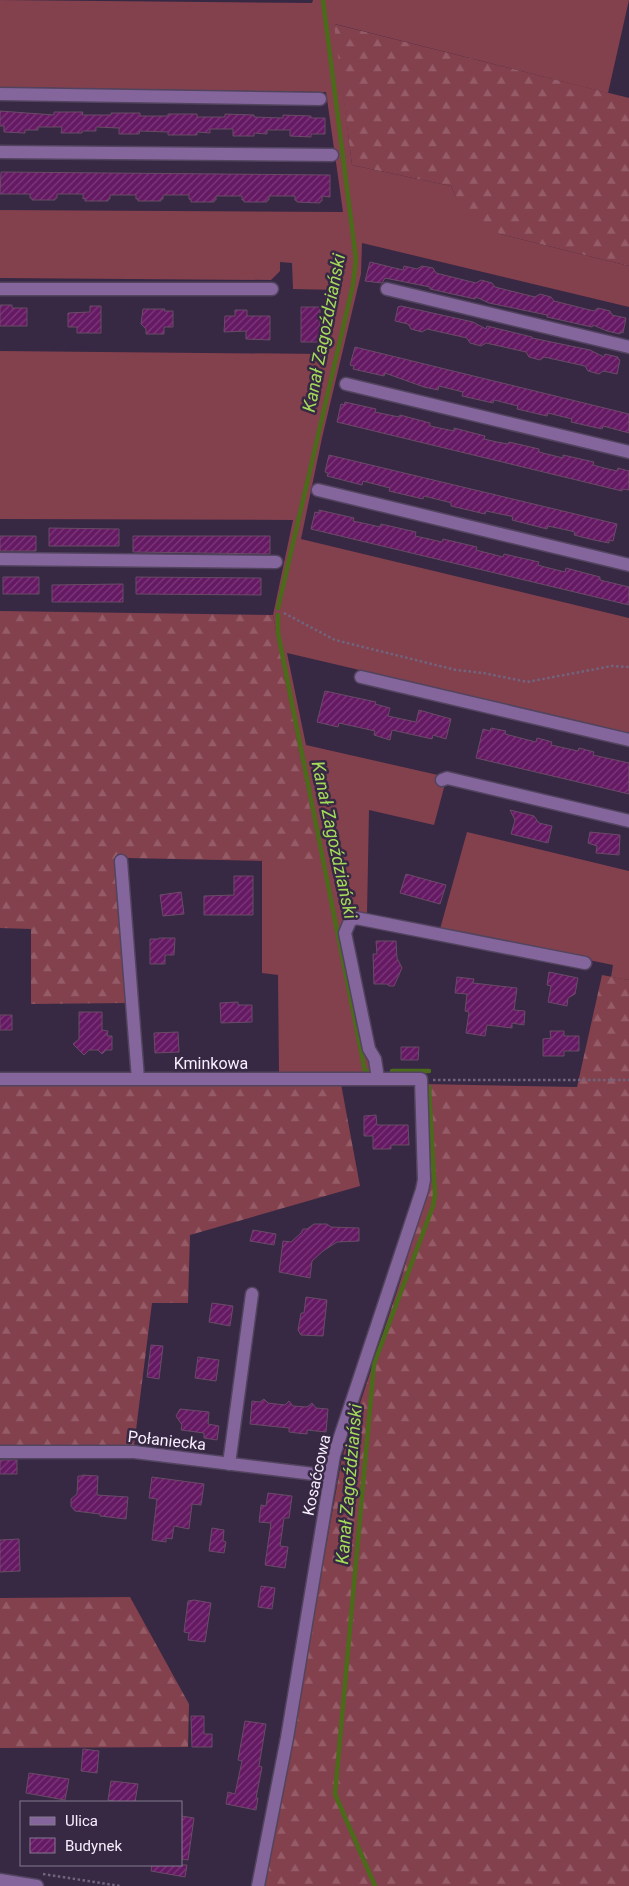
<svg xmlns="http://www.w3.org/2000/svg" width="629" height="1886" font-family="Roboto,sans-serif">
<style>
.grass{fill:#83404d}
.forest{fill:url(#forest-firs)}
.lines{fill:none;stroke-linecap:round;stroke-linejoin:round}
.stream{stroke:#4b6b1b;stroke-width:4.5}
.building{fill:url(#building-hatch);stroke:#684c65}
.minor-casing{stroke:#52445e;stroke-width:15}
.path{stroke:#71647d;stroke-width:2.5;stroke-dasharray:2.5 2.5;stroke-linecap:butt}
.minor{stroke:#84659c;stroke-width:12}
.labels{text-anchor:middle;stroke-width:5;stroke-linejoin:round;paint-order:stroke}
.street-label{font-size:16px;fill:#f7effe;stroke:#372844}
.water-label{font-size:18px;font-style:italic;fill:#a3db59;stroke:#372844}
</style>
<defs>
<pattern id="forest-firs" width="22" height="20" patternUnits="userSpaceOnUse" patternTransform="scale(1.25)"><rect width="22" height="20" fill="#83404d"/><path d="M5 1l3.5 6h-7zM16 11l3.5 6h-7z" fill="#955c68"/></pattern>
<pattern id="building-hatch" width="6" height="6" patternUnits="userSpaceOnUse" patternTransform="scale(1.25)"><rect width="6" height="6" fill="#651963"/><path d="M-1 1l2-2M0 6l6-6M5 7l2-2" fill="none" stroke="#7c3b7a"/></pattern>
</defs>
<rect width="100%" height="100%" fill="#372844"/>
<!-- grass -->
<path class="grass" d="M0,0L312,3L313,0H629L608,93L335,24L352,165L451,186L455,195L500,234L629,266V307L362,243L361,274L322,438L301,539L629,618V733L287,653L306,745L438,775L445,784L434,825L369,810L367,915L354,912L345,916L342,928L371,1067L369,1074L279,1075L278,975L262,973V861H319L273,615L293,520L0,519V351L323,354V347H326V343H329V306H336V290L293,289L292,263L280,262V271L271,280L0,278V210L343,212L326,92L0,87Z
M467,832L629,871V980L611,977L613,965L440,929Z"/>
<!-- forest -->
<path class="forest" d="M334,24L629,98V266L500,234L469,211L455,195L451,186L352,165Z
M0,611L273,615L320,862L127,858L123,854H117L128,1003L31,1004V929L0,928Z
M602,975L629,980V1886H261L286,1768L342,1458L402,1276L427,1188L424,1084L577,1087Z
M341,1084L360,1186L190,1235L188,1303H152L134,1446L0,1447V1085Z
M130,1597L189,1704L188,1747L0,1748V1598Z"/>
<g class="lines">
<!-- stream -->
<path class="stream" d="M278,608L353,285L356,259L323,0
M278,615V633L365,1071H367
M392,1071H429
M375,1886L335,1794L374,1364L433,1206L435,1195L429,1087"/>
</g>
<!-- building -->
<path class="building" d="M0,111L54,115V112H83L82,115H111V113H140V116H168V114H197V117H225V114L254,115V117L283,118V115L311,116V118H325V134H311V137L290,136V130H267V134L254,133V136H233V129H210V133L197,132V135H168V132L140,131L139,134H119V128L96,127V131H82V133H61L62,127H38V130H25V133L4,132V126H0Z
M1,172L330,175V197L322,196V201H320V203L297,202V201L295,200V196H269V200H267V202H244V200H242V196H216V200H214V202H191V200L189,199V195H163V199H161V201H138V199H136V195H110V199H108V201H85V198L83,199V194H57V198H55V200H32V198H30V194H0Z
M370,262L403,270L404,266L417,269L422,266L433,268L436,273L476,283L481,280L492,283L495,287L535,297L540,294L551,297L554,301L594,311L598,308L610,311L612,315L626,318L623,333L620,332V334L607,331L593,325L592,327L547,317V315L489,303L476,297L475,299L430,289V287L385,278L382,283L365,281Z
M0,305H12V308H27V326H0Z
M90,306H101V333H77V327H68V313L90,312Z
M401,306L473,322L486,329L487,326L532,337V338L590,350L604,357L605,354L618,357V359L620,360L617,374L603,371L599,374L588,371L585,366L544,357L540,360L529,357L526,352L486,343L481,346L470,343L467,338L427,329L422,332L411,329L408,324L395,321L398,307Z
M301,307H320V342H301Z
M143,309H165L164,311H173V327H164V334H146V329L141,324Z
M235,310H247V316H270V340L246,339V331L224,332L225,316H235Z
M355,347L629,414V433L603,426L602,429L571,422L572,419L548,413L547,416L517,409L518,406L494,400L493,403L462,396L463,392L439,386L438,390L424,387L385,373L384,376L353,369L354,366L350,365Z
M345,402L376,409L375,412L399,417L400,415L430,423V426L454,431V428L485,436L484,439L497,442L508,444L509,442L539,449V452L563,458V455L594,462L593,465L604,468L617,471L618,468L629,471V490L623,489L622,491L337,422L341,404L344,405Z
M329,455L617,524L613,541L609,540V543L594,540L574,535L575,532L571,531L548,526L547,529L512,520L513,517L510,516L486,511L485,514L451,506V503L448,502L424,496L423,499L389,491L390,488L386,487L363,481L362,485L327,476L328,473L325,472Z
M319,510L354,518L353,521L367,524L380,527L381,524L416,532L415,536L429,539L442,542L443,539L477,547L476,550L503,557L504,554L539,562L538,565L541,566L565,572L566,568L600,577V580L629,587V605L311,529L315,512L319,513Z
M49,528L119,529V546H49Z
M0,536H36V551H0Z
M133,536H270V554L133,552Z
M3,577H39V594H3Z
M136,577L261,578V595L136,594Z
M123,584V602H52V585Z
M325,691L376,702L375,704L390,708L388,716L416,722L419,710L451,719L446,739L433,735L432,739L392,730L390,740L374,735L375,731L339,723L338,727L317,722Z
M491,728L506,731L505,734L536,742L537,738L545,740L552,742L551,745L578,751L579,748L594,752L593,755L629,763V794L476,758L483,729L490,731Z
M510,810L534,816L539,823L552,826L548,843L511,834L515,820Z
M590,832L620,835L619,855L596,853L597,846L588,843Z
M406,874L446,885L440,904L400,893Z
M234,876H253V915H204V896L234,895Z
M181,892L184,914L163,916L160,895Z
M159,938H175L174,955H165V964H150V939H159Z
M376,941H396L397,958L402,968L394,986H389L387,984H374L373,954H377Z
M549,972L578,978L575,994L568,998L567,1006L548,1002L551,986L547,985Z
M457,977L474,979L473,983L517,988L514,1010L525,1011L524,1025L512,1023V1028L487,1025L485,1036L466,1033L469,1012L465,1011L467,994L455,993Z
M238,1002V1005H252V1022L221,1023L220,1003Z
M79,1012H102V1030L108,1031L107,1036H112V1050H106L102,1054L98,1050H89L84,1055L73,1044L79,1039Z
M0,1015H12V1030H0Z
M550,1031H564V1036H579V1051H564V1056H543V1039L551,1038Z
M178,1032L179,1052L155,1053L154,1033Z
M401,1047H419L418,1060H401Z
M376,1115L377,1125H408L409,1145H391V1149H373V1136H364V1116Z
M314,1224H327L331,1227L359,1228V1241L337,1242L323,1251L312,1261L310,1278L279,1272L283,1241L291,1242L301,1233L303,1229H307Z
M253,1230L276,1234L274,1245L250,1241Z
M306,1297L327,1300L323,1336L301,1335L298,1330L301,1313H304Z
M212,1303L233,1306L230,1326L209,1322Z
M151,1345L163,1346L159,1379L147,1377Z
M198,1357L219,1360L216,1381L195,1378Z
M264,1399L268,1403L285,1405L289,1401L293,1406L307,1407L312,1403L316,1408L328,1409L326,1432L307,1430V1434L297,1433L289,1432V1428L250,1424L252,1401L260,1402Z
M180,1409L209,1412L208,1424L219,1426L217,1440L204,1438V1433L181,1430L182,1425L176,1416Z
M0,1460H17V1474H0Z
M82,1475L98,1476L97,1495L128,1497L126,1519L100,1516V1514L75,1511L71,1506V1499L77,1494L78,1476H82Z
M152,1477L204,1484L201,1505L192,1504L189,1529L174,1526L172,1539L166,1538V1542L152,1540L157,1499L149,1498Z
M268,1493L292,1496L289,1518H284L280,1546L288,1547L285,1568L265,1565L271,1523L259,1522L261,1505L266,1506Z
M212,1528L224,1530L223,1541L226,1542L224,1553L209,1551Z
M19,1539L20,1571L0,1572V1540Z
M261,1586L275,1588L272,1609L258,1607Z
M194,1600L211,1603L205,1642L188,1640L189,1633L184,1632L188,1601Z
M191,1716H204V1734H212V1747H192Z
M245,1721L266,1724L259,1766L262,1767L256,1798H258L256,1810L226,1804L228,1792L235,1794L242,1761L238,1760Z
M83,1749L99,1751L97,1773L81,1771Z
M29,1773L69,1779L65,1800L26,1793Z
M111,1781L138,1784L135,1802H114V1801L108,1800Z
M181,1816L194,1818L188,1860L181,1859Z
M152,1865H187L185,1877L151,1871Z"/>
<g class="lines">
<defs>
<path id="minor" d="M0,94L320,99
M0,152L332,155
M0,289H272
M387,289L629,347
M346,384L629,452
M318,490L629,565
M0,559L276,562
M361,677L629,740
M442,780L447,778L629,821
M121,861L138,1079
M0,1079H421L424,1180L422,1190L334,1455L287,1738L258,1886
M378,1079L375,1059L369,1049L345,933L350,921L356,918L585,963
M0,1452H134L330,1476
M229,1464L252,1294
M0,1880L37,1886"/>
</defs>
<!-- minor casing -->
<use href="#minor" class="minor-casing"/>
<!-- path -->
<path class="path" d="M284,613L335,640L456,670L484,673L527,682L612,666L629,667
M433,1080H629
M43,1874L120,1886"/>
<!-- minor -->
<use href="#minor" class="minor"/>
</g>
<g class="labels">
<!-- street labels -->
<g class="street-label">
<text x="211" y="1069">Kminkowa</text>
<text transform="translate(167 1440) rotate(6)" y="6">Połaniecka</text>
<text transform="translate(316 1475) rotate(-78)" y="6">Kosaćcowa</text>
</g>
<!-- water labels -->
<g class="water-label">
<text transform="translate(324 333) rotate(-79)" y="6">Kanał Zagoździański</text>
<text transform="translate(334 840) rotate(78)" y="6">Kanał Zagoździański</text>
<text transform="translate(349 1484) rotate(-85)" y="6">Kanał Zagoździański</text>
</g>
</g>
<!-- legend -->
<rect x="20" y="1801" width="162" height="65" fill="#372844" stroke="#84788e"/>
<rect x="30" y="1817" width="25" height="8" fill="#84659c" stroke="#84788e"/>
<text x="65" y="1826" font-size="15" fill="#f7effe">Ulica</text>
<rect x="30" y="1838" width="25" height="15" fill="url(#building-hatch)" stroke="#84788e"/>
<text x="65" y="1851" font-size="15" fill="#f7effe">Budynek</text>
</svg>
